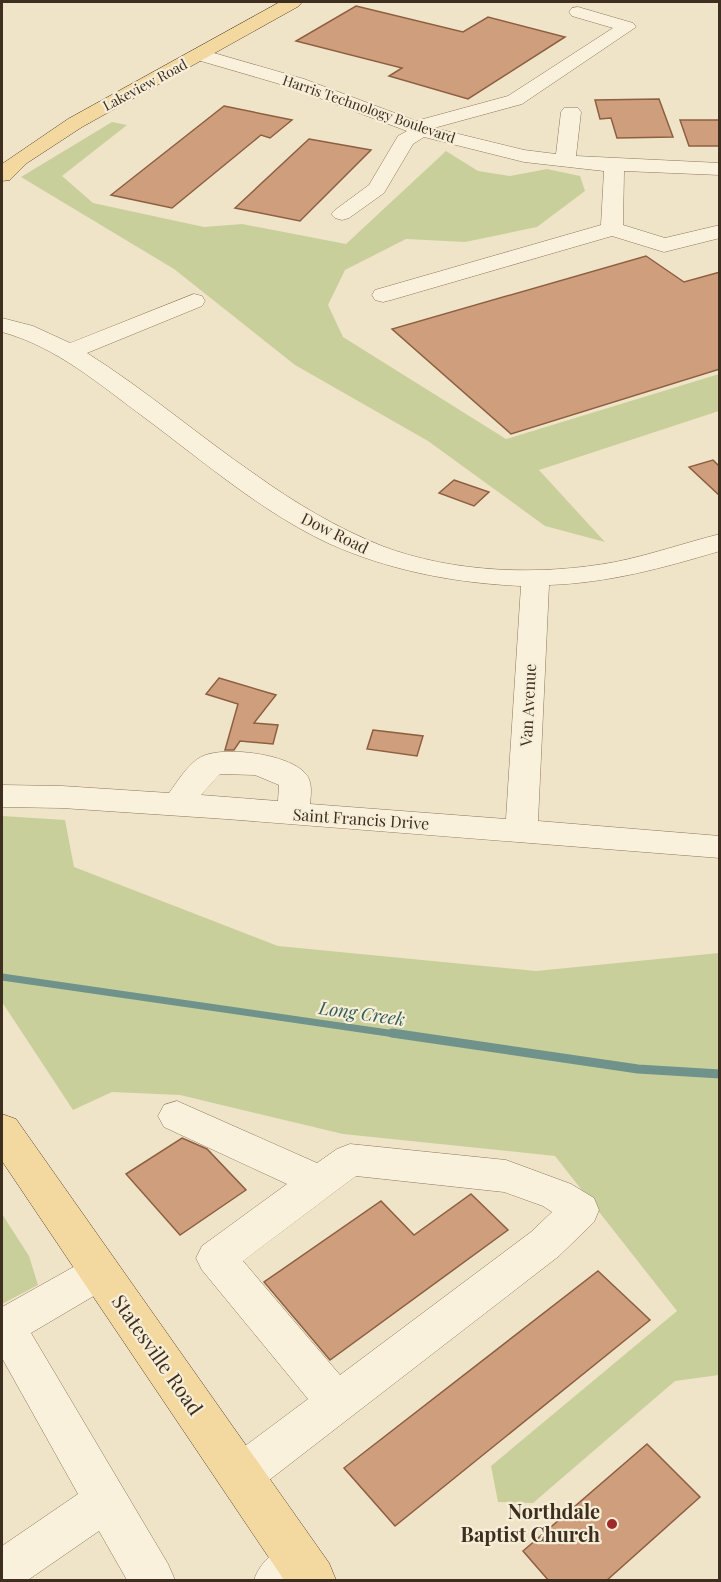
<svg xmlns="http://www.w3.org/2000/svg" width="721" height="1582" font-family="'Playfair Display',serif">
<style>
.green{fill:#c9cf9b}
.lines{fill:none;stroke-linecap:round;stroke-linejoin:round}
.stream-far1{stroke:#6f938a;stroke-width:7}
.stream{stroke:#6f938a;stroke-width:9}
.building{fill:#cf9f7d;stroke:#8d5f41;stroke-width:1.5}
.minor-casing{stroke:#8d765c;stroke-width:1}
.major-casing{stroke:#5b4430;stroke-width:1}
.minor{fill:#faf1dc;fill-rule:evenodd}
.major{fill:#f3d9a0;fill-rule:evenodd}
.poi-dot{fill:#9e2a2b;stroke:#f7eed8;stroke-width:2}
.labels{text-anchor:middle;stroke-width:4.5;stroke-linejoin:round;paint-order:stroke}
.far-street-label{font-size:14px;fill:#3d2e20;stroke:#f7eed8}
.street-label{font-size:16px;fill:#3d2e20;stroke:#f7eed8}
.water-label{font-size:18px;font-style:italic;fill:#2f5d5a;stroke:#f7eed8}
.near-street-label{font-size:20px;fill:#3d2e20;stroke:#f7eed8}
.near-poi-label{font-size:20px;font-weight:bold;fill:#3d2e20;stroke:#f7eed8;text-anchor:end}
</style>
<rect width="100%" height="100%" fill="#f0e4c8"/>
<!-- green -->
<path class="green" d="M112,122L127,125L62,176L93,203L204,227L242,224L346,244L446,151L478,171L510,176L547,169L580,176L585,191L537,227L465,242L406,239L345,270L328,305L343,337L506,439L719,374V411L539,470L605,542L545,526L428,441L295,365L174,269L21,177Z
M2,816L65,820L74,867L278,946L536,971L719,953V1375L675,1381L533,1503L498,1502L491,1466L677,1311L555,1156L343,1134L180,1095L112,1092L73,1110L2,1002Z
M2,1214L29,1256L38,1285L2,1304Z"/>
<g class="lines">
<!-- stream-far1 -->
<path class="stream-far1" d="M2,977L402,1035"/>
<!-- stream -->
<path class="stream" d="M392,1033L638,1069L720,1074"/>
</g>
<!-- building -->
<path class="building" d="M356,6L463,32L488,17L565,37L468,99L389,76L402,68L296,41Z
M659,99L673,137L617,138L611,118L600,119L595,100Z
M224,106L292,120L270,138L261,135L172,208L111,195Z
M680,120H720V146H689Z
M309,139L371,150L300,221L235,208Z
M646,256L684,282L720,272V369L511,434L392,329Z
M713,460L720,467V496L689,467Z
M454,480L489,492L474,506L439,493Z
M219,678L276,695L254,723L278,725L273,744L240,741L234,750H225L238,704L206,694Z
M373,730L423,736L417,756L367,749Z
M182,1138L207,1149L246,1190L180,1235L126,1174Z
M471,1194L508,1230L330,1360L264,1282L381,1201L414,1235Z
M598,1271L650,1320L395,1526L344,1468Z
M647,1444L700,1497L606,1581H549L523,1551Z"/>
<g class="lines">
<defs>
<path id="minor" d="M578,7L633,23L636,27L522,104L434,128L524,150L556,154L561,112L564,108H578L581,112L576,156L720,163V175L624,171L623,225L665,238L720,225V238L664,252L612,236L391,300L383,302L375,300L372,295L375,290L601,225L604,171L524,162L424,137L413,144L384,193L349,218L342,220L335,218L331,214L335,210L369,185L398,136L407,131L290,87L194,59L191,55L194,51L200,49L304,79L416,121L508,96L613,28L572,16L569,12L572,8Z
M194,294L202,296L205,301L202,306L87,353C146,390 199,436 256,475C295,503 337,528 382,546C453,573 540,576 615,562C650,555 684,543 720,534V551C663,568 608,583 549,585L538,821L720,836V858L226,819L62,808L2,807V785L62,786L169,793C178,781 189,762 203,756C226,746 288,754 305,773C313,781 311,794 310,804L506,819L521,586C455,583 391,571 330,544C263,513 204,462 145,418C100,385 57,347 2,332V318L33,326L70,343ZM220,774L255,775L279,785L278,801L201,795Z
M177,1101L317,1163L337,1149L350,1144L506,1160L571,1184L594,1198L599,1210L594,1222L559,1256L255,1491L240,1497L225,1491L218,1476L225,1461L308,1399L202,1270L196,1258L202,1246L287,1184L164,1127L158,1116L164,1105ZM356,1176L504,1192L543,1206L552,1212L531,1232L340,1375L243,1261Z
M100,1255L114,1260L120,1272L114,1284L31,1333L168,1564L175,1580H127L99,1531L28,1580H2V1546L78,1494L2,1358V1307L86,1260Z
M299,1540L315,1546L322,1562L312,1580H254C261,1559 279,1548 299,1540Z"/>
<path id="major" d="M280,2H302L299,6L82,127L27,163L10,180L2,181V164L68,119Z
M2,1114L16,1119L329,1563L336,1580H284L2,1161Z"/>
</defs>
<!-- minor casing -->
<use href="#minor" class="minor-casing"/>
<!-- major casing -->
<use href="#major" class="major-casing"/>
<!-- minor -->
<use href="#minor" class="minor"/>
<!-- major -->
<use href="#major" class="major"/>
</g>
<!-- markers -->
<circle class="poi-dot" cx="612" cy="1524" r="6"/>
<g class="labels">
<!-- far-street labels -->
<g class="far-street-label">
<text transform="translate(145 85) rotate(-28)" y="5">Lakeview Road</text>
<text transform="translate(369 109) rotate(19)" y="5">Harris Technology Boulevard</text>
</g>
<!-- street labels -->
<g class="street-label">
<text transform="translate(335 533) rotate(26)" y="6">Dow Road</text>
<text transform="translate(528 705) rotate(-87)" y="6">Van Avenue</text>
<text transform="translate(361 819) rotate(4)" y="6">Saint Francis Drive</text>
</g>
<!-- water labels -->
<g class="water-label">
<text transform="translate(362 1014) rotate(8)" y="6">Long Creek</text>
</g>
<!-- near-street labels -->
<g class="near-street-label">
<text transform="translate(157 1355) rotate(55)" y="7">Statesville Road</text>
</g>
<!-- near-poi labels -->
<g class="near-poi-label">
<text x="600" y="1519">Northdale<tspan x="600" dy="23">Baptist Church</tspan></text>
</g>
</g>
<!-- border -->
<rect width="721" height="1582" fill="none" stroke="#3d2e20" stroke-width="6"/>
</svg>
